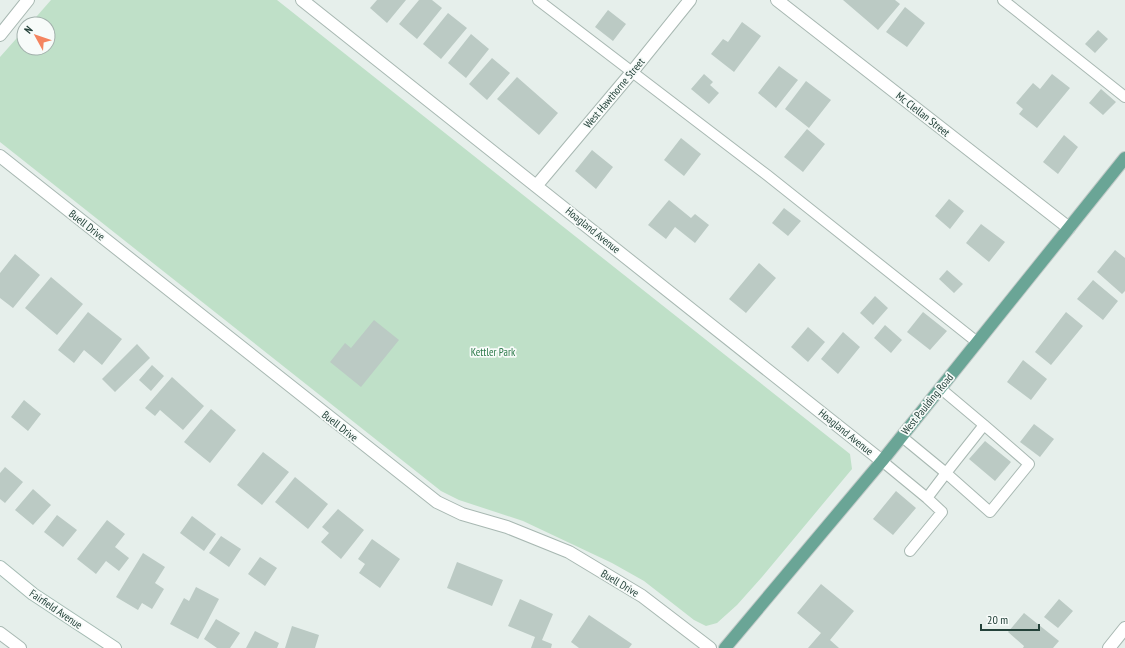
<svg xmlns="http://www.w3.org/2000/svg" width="1125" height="648" font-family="'PT Sans Narrow',sans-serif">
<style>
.green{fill:#bfe0c8}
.building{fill:#bbcac4}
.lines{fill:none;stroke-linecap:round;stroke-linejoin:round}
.lane-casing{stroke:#a8b8b2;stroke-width:12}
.street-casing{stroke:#a8b8b2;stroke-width:14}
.secondary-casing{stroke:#a4bbb3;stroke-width:14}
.primary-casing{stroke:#c2cac8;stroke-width:14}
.lane{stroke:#fff;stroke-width:10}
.street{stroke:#fff;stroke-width:12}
.secondary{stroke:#fff;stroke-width:12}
.primary{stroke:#6aa596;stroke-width:12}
.labels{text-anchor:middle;stroke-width:3.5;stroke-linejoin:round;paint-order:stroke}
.street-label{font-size:11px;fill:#24423a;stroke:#f7fbf9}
.park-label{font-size:11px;fill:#2d7a4b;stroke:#f7fbf9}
</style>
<rect width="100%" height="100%" fill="#e6efeb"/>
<!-- green -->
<path class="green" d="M51,0H277L850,454L852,469L762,577L737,605L717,623L706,626L694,620L644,581L612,563L523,521L459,500L441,491L0,142V57L24,30V48H48V24H30Z"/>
<!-- building -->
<path class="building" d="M377,0H406L387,23L370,8Z
M419,0H432L442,8L417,39L399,24Z
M843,0H895L900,4L878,30Z
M905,7L925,23L907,47L886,32Z
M608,10L626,24L613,41L595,27Z
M448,13L467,28L441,59L423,44Z
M742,22L761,36L734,72L711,54L723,39L728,42Z
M1098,30L1108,39L1095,53L1085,44Z
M471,34L489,49L466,78L448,63Z
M492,58L510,73L487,100L469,84Z
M779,66L798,80L776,108L758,93Z
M704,74L713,82L710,85L719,93L709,104L691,89Z
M1052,74L1070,88L1037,128L1019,114L1023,109L1016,103L1033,83L1040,89Z
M517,77L558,113L539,135L497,99Z
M806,81L831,100L809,128L785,109Z
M1101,89L1116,102L1103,115L1089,103Z
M807,129L825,144L803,172L784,157Z
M1064,135L1078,147L1058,174L1043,162Z
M681,138L701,154L684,176L664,160Z
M592,150L613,167L596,189L575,171Z
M949,199L964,211L950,229L935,216Z
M669,200L691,218L695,214L709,225L695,243L675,227L666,239L648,225Z
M784,208L801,221L788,236L772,223Z
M981,224L1005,242L989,262L966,243Z
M1115,250L1125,258V291L1122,294L1097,272Z
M15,254L40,275L13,308L0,298V273Z
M759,263L776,278L746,313L729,299Z
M947,270L963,284L954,293L939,279Z
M51,277L83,304L57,335L25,308Z
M1093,280L1118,301L1103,320L1077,299Z
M875,296L888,308L873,325L860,313Z
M88,312L122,339L102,365L84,350L74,363L58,350Z
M923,312L947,331L930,350L907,332Z
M1066,312L1083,326L1051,365L1035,352Z
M374,320L399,340L361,387L330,362L345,343L351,348Z
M885,325L902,340L891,353L874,338Z
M808,327L825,342L808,362L791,347Z
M843,332L860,347L838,374L821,359Z
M137,344L150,358L115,392L102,379Z
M1023,360L1047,379L1031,400L1007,382Z
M152,365L164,376L151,391L139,380Z
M172,377L204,406L183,430L160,410L155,416L145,408Z
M24,400L41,414L28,431L11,417Z
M211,409L236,430L210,463L184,442Z
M1034,424L1054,439L1040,457L1020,442Z
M985,441L1011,462L995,481L969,459Z
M263,452L289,472L262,505L237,485Z
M5,467L23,482L5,503L0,499V473Z
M295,477L328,504L308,529L275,502Z
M33,489L51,505L33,525L15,510Z
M896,491L916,508L893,535L873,519Z
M338,509L364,530L341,559L321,542L329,533L322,527Z
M57,515L77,530L63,547L44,532Z
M192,516L216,534L204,551L180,533Z
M107,520L125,534L115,547L129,558L119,571L106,561L96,574L77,559Z
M221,536L241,549L229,567L209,553Z
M372,539L400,559L380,588L359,573L365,564L358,559Z
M143,553L165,567L155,583L164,589L152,609L142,603L138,610L116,597Z
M260,557L277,568L265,586L248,574Z
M457,562L503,580L492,606L447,588Z
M821,584L854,611L830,640L839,648H808L821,633L797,613Z
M196,587L219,599L198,639L170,624L184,598L189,601Z
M520,599L553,614L542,640L552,644L551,648H531L535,637L508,626Z
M1059,599L1073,611L1058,628L1044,617Z
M1024,613L1059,641L1053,648H1023L1024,646L1008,632Z
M589,615L632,644L629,648H579L571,642Z
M216,619L240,633L230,648H217L204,639Z
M292,626L319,635L315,648H285Z
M255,631L279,643L277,648H246Z"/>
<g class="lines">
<defs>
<path id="lane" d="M538,0L767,175L977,342
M1003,0L1125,97
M940,388L984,425
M901,436L946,473L984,425L1029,464L990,512L946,473L927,498
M882,461L927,498L942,512L910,551"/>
<path id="street" d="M302,0L882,461
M777,0L1069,228
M0,35L28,0
M0,156L437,502L462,514L507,527L569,552L642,596L710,648
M537,185L632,72L690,0
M0,633L20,648
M1109,648L1125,628"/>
<path id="secondary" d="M0,567L33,594L115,648"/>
<path id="primary" d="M725,648L882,461L1125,158"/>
</defs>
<!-- lane casing -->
<use href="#lane" class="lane-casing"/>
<!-- street casing -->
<use href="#street" class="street-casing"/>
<!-- secondary casing -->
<use href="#secondary" class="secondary-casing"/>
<!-- primary casing -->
<use href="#primary" class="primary-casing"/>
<!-- lane -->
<use href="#lane" class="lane"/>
<!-- street -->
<use href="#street" class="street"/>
<!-- secondary -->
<use href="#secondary" class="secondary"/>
<!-- primary -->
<use href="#primary" class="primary"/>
</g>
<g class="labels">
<!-- street labels -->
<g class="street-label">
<text transform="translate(614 93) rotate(-50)" y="4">West Hawthorne Street</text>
<text transform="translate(923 114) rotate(38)" y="4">Mc Clellan Street</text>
<text transform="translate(87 225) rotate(38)" y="4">Buell Drive</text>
<text transform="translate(593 230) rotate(39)" y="4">Hoagland Avenue</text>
<text transform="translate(927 404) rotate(-51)" y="4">West Paulding Road</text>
<text transform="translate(340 426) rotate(38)" y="4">Buell Drive</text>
<text transform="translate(846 432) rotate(39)" y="4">Hoagland Avenue</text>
<text transform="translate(620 583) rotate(31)" y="4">Buell Drive</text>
<text transform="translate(56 609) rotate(34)" y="4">Fairfield Avenue</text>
</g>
<!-- park labels -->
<g class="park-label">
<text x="493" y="356">Kettler Park</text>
</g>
</g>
<!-- north arrow -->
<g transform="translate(36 36) rotate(310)"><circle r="19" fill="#f7fbf9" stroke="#a3b1ad"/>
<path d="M0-3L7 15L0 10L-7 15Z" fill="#f4845f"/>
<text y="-6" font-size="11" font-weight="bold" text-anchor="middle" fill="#24423a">N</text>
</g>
<!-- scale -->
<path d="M981 624v6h58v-6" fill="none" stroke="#24423a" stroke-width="2"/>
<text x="987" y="624" font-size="12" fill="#24423a" stroke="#f7fbf9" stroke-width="3" paint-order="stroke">20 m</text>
</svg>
